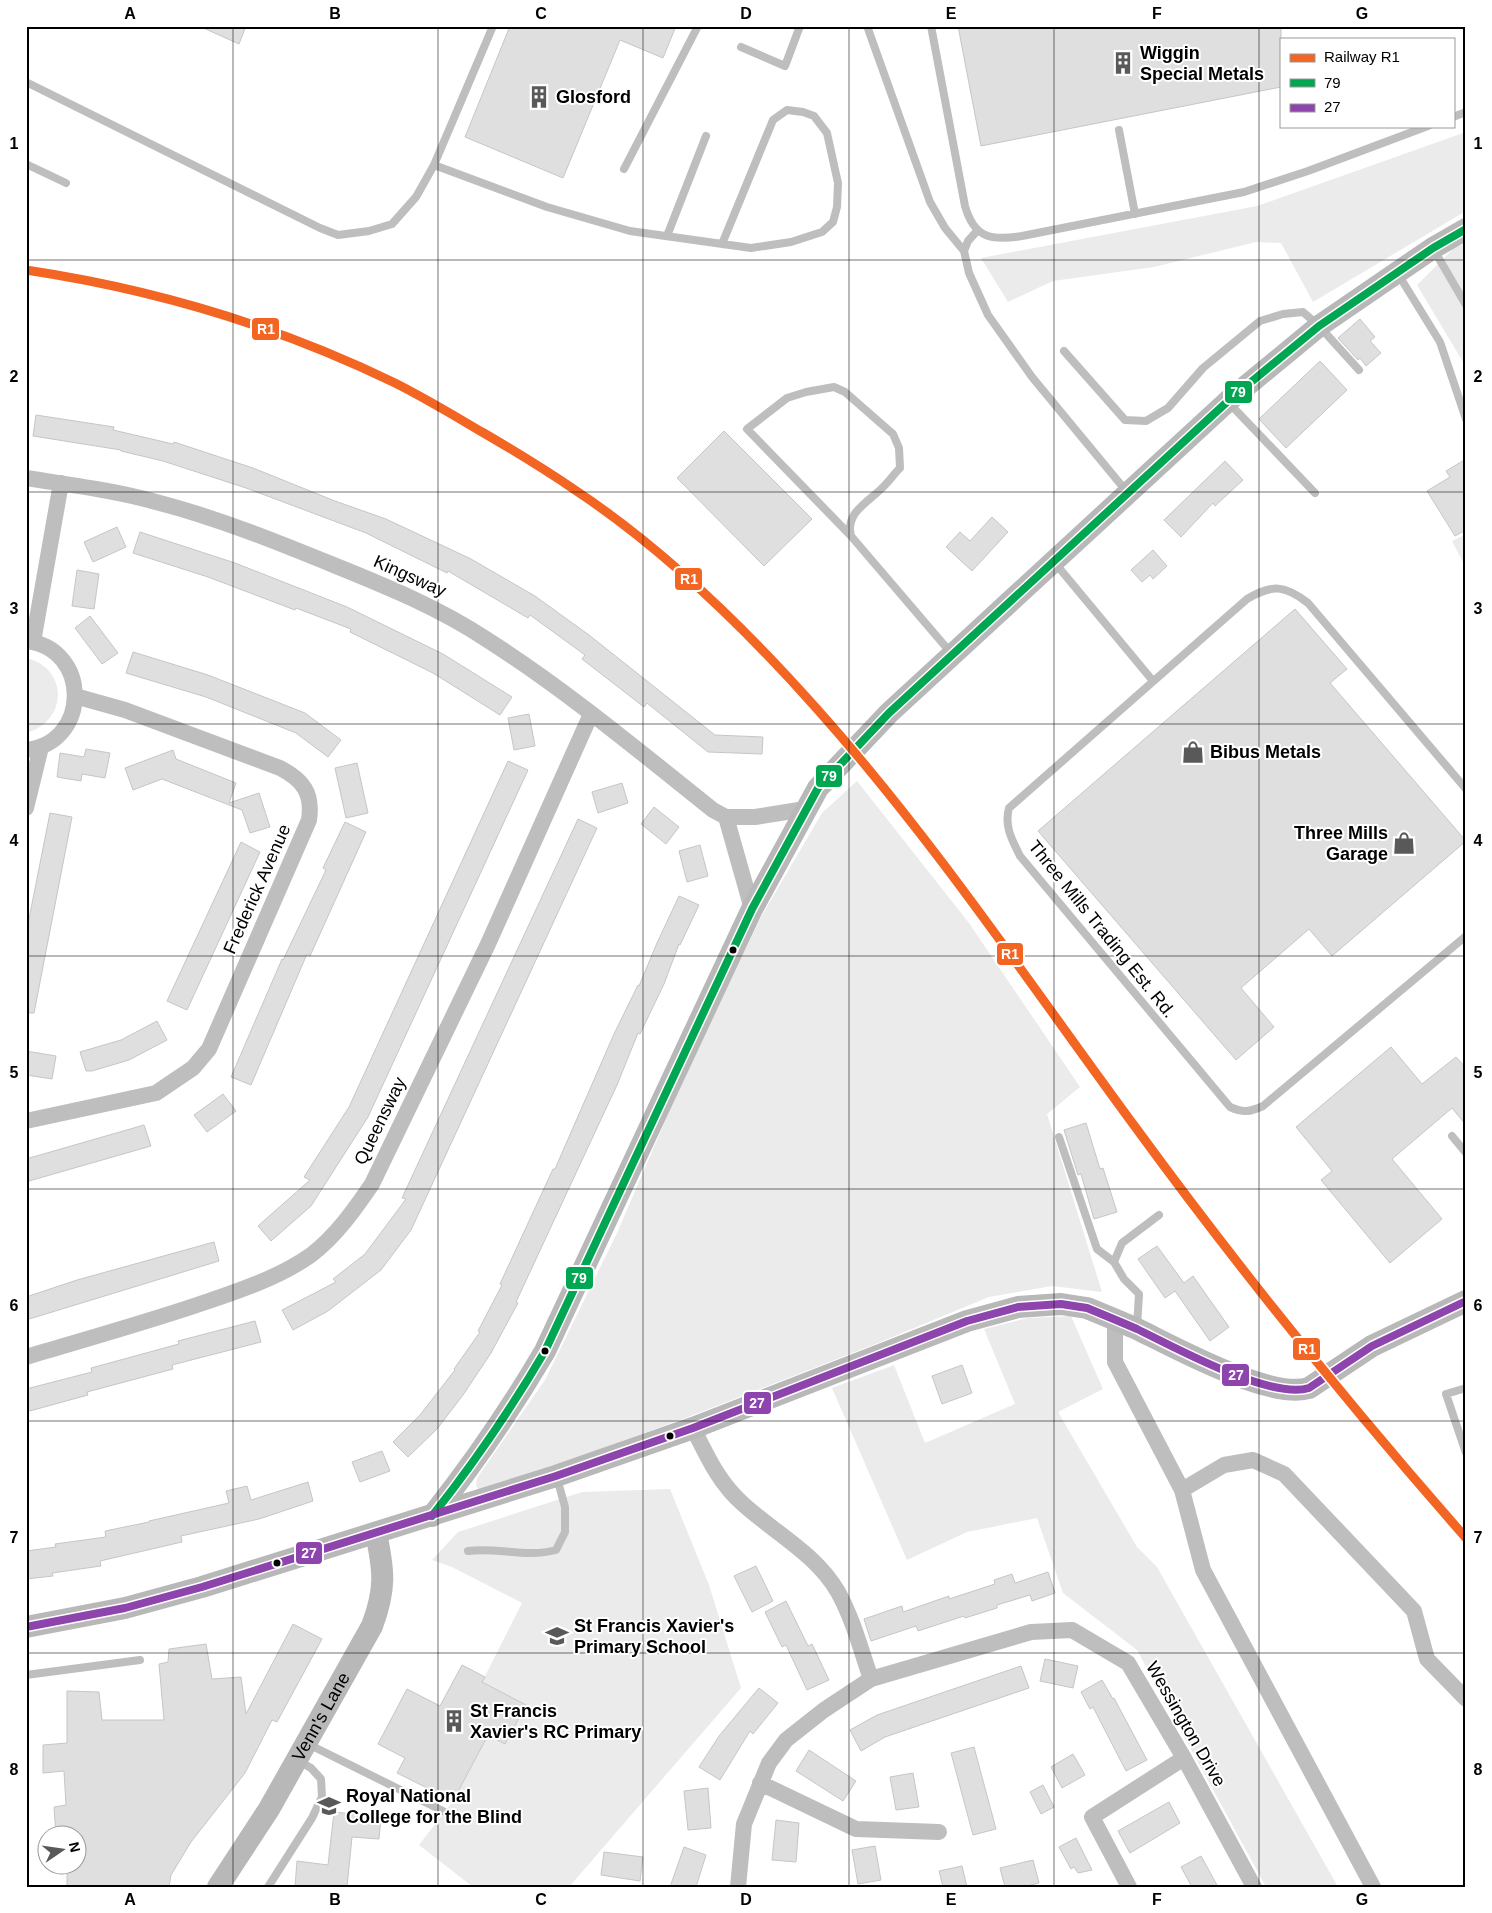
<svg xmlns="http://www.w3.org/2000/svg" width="1492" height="1913" font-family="Arial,sans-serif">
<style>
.green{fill:#ebebeb}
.building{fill:#dfdfdf;stroke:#c6c6c6}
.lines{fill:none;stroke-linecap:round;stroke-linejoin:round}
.lane{stroke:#bebebe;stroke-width:8}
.street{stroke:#bebebe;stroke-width:16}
.secondary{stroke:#b8b8b8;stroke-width:22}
.bus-1-casing{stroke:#fff;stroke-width:11}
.bus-2-casing{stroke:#fff;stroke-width:11}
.bus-1{stroke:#00a651;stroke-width:8}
.bus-2{stroke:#8e44ad;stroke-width:8}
.rail-1-casing{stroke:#fff;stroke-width:12}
.rail-1{stroke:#f26522;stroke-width:9}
.grid{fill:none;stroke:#000;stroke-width:1;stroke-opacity:0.55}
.bus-dot{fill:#000;stroke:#fff;stroke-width:2}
.labels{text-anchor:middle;stroke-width:4;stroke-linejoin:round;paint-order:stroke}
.poi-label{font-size:18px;font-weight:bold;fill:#000;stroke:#fff;text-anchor:start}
.street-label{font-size:18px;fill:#000;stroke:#fff}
.line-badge{stroke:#fff;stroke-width:2}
.badge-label{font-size:14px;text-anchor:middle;font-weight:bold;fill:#fff}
.neatline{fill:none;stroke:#000;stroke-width:2}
.grid-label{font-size:16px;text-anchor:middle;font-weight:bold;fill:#000}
</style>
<rect width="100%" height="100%" fill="#fff"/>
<!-- green -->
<path class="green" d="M1466,132V211L1313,302L1281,243L1256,242L1154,267L1053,281L1008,302L981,258L1257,206Z
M1466,243V367L1417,285L1453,249Z
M1466,534V568L1452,541Z
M26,658C69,668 68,722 26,733Z
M857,781L969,923L1080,1087L1047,1114L1102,1292L1052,1286L989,1297L878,1343L688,1417L481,1492L476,1486L477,1478L545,1380L617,1233L681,1084L761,917L822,813Z
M1071,1316L1103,1389L1058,1412L1137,1547L1157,1567L1338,1887H1266L1137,1650L1063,1593L1037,1518L967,1532L907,1560L832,1388L894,1365L925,1443L1015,1404L984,1329L1028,1318Z
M670,1489L709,1585L741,1688L569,1887H473L419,1845L453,1801L488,1735L505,1744L526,1705L482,1682L522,1603L452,1567L432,1560L458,1532L582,1492Z"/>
<!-- building -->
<path class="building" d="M199,26H246L239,44Z
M510,26H676L663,58L620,40L563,178L465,137Z
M958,26H1281V87L981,146Z
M1360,319L1375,337L1370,341L1381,353L1366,366L1360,358L1358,360L1338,338Z
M1320,361L1347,390L1286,448L1259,419Z
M36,415L114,427L113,430L173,444L174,442L253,468L335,501L386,519L471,559L535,596L589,635L715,735L763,737L762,754L708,752L647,703L644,707L582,659L585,655L530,615L528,618L448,571L447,573L366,533L246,488L163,461L121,451V450L33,436Z
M724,431L812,519L764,566L677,478Z
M1466,459V530L1455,536L1427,491L1450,477L1446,471Z
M1225,461L1243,480L1215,506L1213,503L1181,537L1164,520Z
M992,517L1008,532L972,571L946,547L960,532L970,541Z
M117,527L126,547L93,562L84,542Z
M140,532L235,563L347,607L443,654L512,697L500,715L433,673L350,632L351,629L296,608L295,610L208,577L133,553Z
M1153,550L1167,566L1153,579L1150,575L1142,582L1131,570Z
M77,570L99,574L94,609L72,606Z
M1295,609L1347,669L1330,683L1466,841L1332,956L1309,929L1241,988L1274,1027L1236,1060L1038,831Z
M90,616L118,653L102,664L75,628Z
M133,652L208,675L305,713L341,740L328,757L296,733L206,697L126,673Z
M529,714L535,746L514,750L508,718Z
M86,749L110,753L105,778L82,774L81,781L57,777L60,753L84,757Z
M173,750L176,759L236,783L229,803L259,793L270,827L250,833L242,810L162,779L133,790L125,768Z
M508,761L528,770L368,1117L311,1206L271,1241L258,1226L310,1180L304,1177L349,1107Z
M357,763L368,813L346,818L335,768Z
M622,783L628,803L598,813L592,792Z
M654,807L679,827L666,844L641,824Z
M50,813L72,817L34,1013H26V934Z
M578,819L597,828L411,1230L381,1270L328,1311L293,1330L282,1310L336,1282L333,1279L365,1254L406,1199L402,1198Z
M345,822L366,832L310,956L307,954L251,1085L231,1077L282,959L283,960L326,870L323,868Z
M241,842L260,852L187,1010L167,1001Z
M700,845L708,876L687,882L679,851Z
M679,896L699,905L680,945L679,944L664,984L640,1034L638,1033L617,1085L516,1302L518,1303L491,1353L463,1395L437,1429L408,1457L393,1442L420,1415L455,1370L454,1369L480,1332L478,1331L502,1285L500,1284L553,1169H555L614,1034L638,985L639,986L657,943Z
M157,1021L167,1040L129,1060L92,1071H86L80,1052L121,1040Z
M1391,1047L1422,1084L1456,1057L1466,1068V1125L1452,1108L1392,1159L1442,1219L1390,1263L1321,1180L1332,1171L1296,1127Z
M26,1051L56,1056L52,1079L26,1075Z
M223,1094L236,1111L207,1132L194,1115Z
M1086,1123L1100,1169L1103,1168L1117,1212L1094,1219L1081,1174L1078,1175L1064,1130Z
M144,1125L151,1146L29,1181L26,1171V1159Z
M214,1242L219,1261L26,1320V1297L77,1280Z
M1157,1246L1184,1283L1193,1276L1229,1327L1210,1341L1175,1291L1165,1298L1138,1259Z
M255,1321L261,1342L172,1365L173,1369L87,1392L88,1395L26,1412V1389L92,1372L91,1368L179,1344L178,1341Z
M962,1365L972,1393L942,1404L932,1376Z
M382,1451L390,1471L360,1482L352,1462Z
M308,1482L313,1501L259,1519L181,1536L182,1542L100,1561L101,1566L52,1573L53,1576L26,1579V1551L56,1547L55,1544L106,1537L105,1531L149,1522V1521L229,1503L226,1491L247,1486L251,1500Z
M756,1566L773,1601L752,1612L734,1576Z
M1048,1572L1055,1593L1032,1601L1030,1595L997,1605V1608L965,1618L964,1616L918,1631L916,1626L871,1641L864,1619L902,1606L903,1612L949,1596V1599L995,1584L994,1580L1012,1574L1015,1583Z
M786,1601L808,1646L812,1644L829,1680L807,1690L786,1645L782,1647L765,1612Z
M293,1624L322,1639L277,1722L272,1720L245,1773L191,1842L171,1875L169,1887H67V1866H78V1836H56L54,1807L66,1805L64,1771L43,1773V1745L67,1743V1691L99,1692L102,1720H164L159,1664L168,1662L169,1649L206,1644L212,1679L241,1677L246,1714Z
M1045,1659L1078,1666L1073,1688L1040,1681Z
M462,1665L485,1677L482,1682L526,1705L505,1744L488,1735L453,1801L397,1773L405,1758L378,1744L407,1689L440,1706Z
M1021,1666L1029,1688L885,1737L861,1751L850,1730L877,1715Z
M1102,1680L1113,1699L1114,1698L1147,1760L1126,1771L1093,1707L1090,1709L1081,1692Z
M759,1688L778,1703L753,1734L750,1731L720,1780L699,1767L719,1736Z
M974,1747L996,1829L973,1835L951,1753Z
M809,1750L856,1781L843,1801L796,1771Z
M1073,1754L1085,1775L1062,1788L1051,1767Z
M913,1773L919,1807L896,1810L890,1777Z
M1043,1785L1054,1807L1041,1814L1030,1792Z
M708,1788L711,1828L688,1830L684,1791Z
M1169,1802L1180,1823L1130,1853L1118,1831Z
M334,1812L381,1817L379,1839L352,1837L347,1887H295L297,1861L328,1865Z
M776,1820L799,1823L796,1862L772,1860Z
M1076,1838L1092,1870L1078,1873L1074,1867L1071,1869L1059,1847Z
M875,1846L881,1880L858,1884L852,1850Z
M684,1847L706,1855L696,1887H670Z
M604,1852L643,1857L640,1881L601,1875Z
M1201,1856L1218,1887H1192L1181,1867Z
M1033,1860L1039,1883L1023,1887H1005L1000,1868Z
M962,1866L967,1887H943L939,1871Z"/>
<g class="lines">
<!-- lane -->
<path class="lane" d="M867,26L930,202L945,228L964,251
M931,26L965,206C974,238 991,241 1022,236L1244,192L1308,171L1428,126
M741,47L785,66L800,26
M26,82L320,228L338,235L369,231L392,224L416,197L434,165L493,26
M1453,117L1466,112
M1119,130L1135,214
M26,164L66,183
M434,165L547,207L630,231L751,248L791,242L822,232L833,222L837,207L838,183L827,133L814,116L803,112L787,110L773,120L722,244
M624,169L698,26
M977,231L968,241L964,251L969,273L988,315L1032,377L1127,492
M667,236L706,136
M1434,250L1466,305
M1398,274L1440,342L1466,419
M1064,351L1125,420L1146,421L1168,408L1203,368L1260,321L1283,314L1303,312L1319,326L1359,370
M1229,403L1315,493
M851,536L747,429L787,398L806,392L834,387L845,392L893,434L899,448L900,468C893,475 888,483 881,489C867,503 845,513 851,536L951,653
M1055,563L1153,681
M1466,789L1308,603C1285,585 1272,584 1247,599L1009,808C1004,826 1012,840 1020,856L1230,1107C1243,1113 1250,1112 1263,1106L1466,936
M1452,1136L1466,1153
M1059,1137L1097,1249L1114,1262
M1137,1327L1139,1294L1124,1279L1114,1262L1122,1243L1159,1215
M1466,1388L1446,1394L1466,1453
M468,1551C497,1547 527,1558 556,1550L565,1532V1507L557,1478
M26,1675L140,1660
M308,1744L451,1815
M268,1887L312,1818L322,1797L321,1779L311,1768L299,1761"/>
<!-- street -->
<path class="street" d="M26,478C70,485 114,490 156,502C218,518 277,542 336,566C388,587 439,608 486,639C566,690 639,751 713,810L726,817H755L805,809
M26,641C91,648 91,743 26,750
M33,642L61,483
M26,808L41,747
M726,817L752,909
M26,1121L156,1093L193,1068L209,1049L309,820C313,793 303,780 280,768L125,710L75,696
M1115,1319V1362L1182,1490L1203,1570L1373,1887
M26,1357C83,1340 140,1324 197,1305C235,1292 277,1279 311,1255C336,1236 355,1209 372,1184L488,944L591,714
M693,1428C707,1456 719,1483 743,1504C775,1533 816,1554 838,1592C853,1619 861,1650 871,1679L824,1710L786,1740L769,1763L744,1824L738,1887
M1182,1490L1224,1465L1253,1460L1284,1474L1414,1611L1427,1659L1466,1699
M871,1679L1031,1632L1072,1630L1128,1663L1184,1758L1254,1887
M760,1783L856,1829L939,1832
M1129,1887L1092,1817L1184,1758"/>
<!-- secondary -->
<g class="secondary">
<path d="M432,1516C474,1463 511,1409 545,1351L752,909L818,788L889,713L1228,401L1319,326L1433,248L1466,229"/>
<path d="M26,1627L125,1608L202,1587L556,1476L693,1428L967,1321L1018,1307L1061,1304L1087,1308C1104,1315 1121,1322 1137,1329C1174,1347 1270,1400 1309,1388L1372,1346L1466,1301"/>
<path id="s1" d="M218,1887L269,1809L372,1626C386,1589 384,1571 376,1533"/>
</g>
<defs>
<path id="bus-1" d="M432,1516C474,1463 511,1409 545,1351L752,909L818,788L889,713L1228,401L1319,326L1433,248L1466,229"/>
<path id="bus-2" d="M26,1627L125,1608L202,1587L556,1476L693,1428L967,1321L1018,1307L1061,1304L1087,1308C1104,1315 1121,1322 1137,1329C1174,1347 1270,1400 1309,1388L1372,1346L1466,1301"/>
</defs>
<!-- bus-1 casing -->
<use href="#bus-1" class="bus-1-casing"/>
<!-- bus-2 casing -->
<use href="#bus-2" class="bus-2-casing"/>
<!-- bus-1 -->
<use href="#bus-1" class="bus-1"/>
<!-- bus-2 -->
<use href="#bus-2" class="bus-2"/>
<defs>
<path id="rail-1" d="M26,270C153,289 280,327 395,383C425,398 453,415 482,432C513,450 544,469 575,490C664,549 746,629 817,709C934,840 1032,987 1136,1128C1239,1269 1350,1406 1466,1538"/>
</defs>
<!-- rail-1 casing -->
<use href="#rail-1" class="rail-1-casing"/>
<!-- rail-1 -->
<use href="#rail-1" class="rail-1"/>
</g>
<!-- grid -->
<path class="grid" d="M233,26V1887M438,26V1887M643,26V1887M849,26V1887M1054,26V1887M1259,26V1887M26,260H1466M26,492H1466M26,724H1466M26,956H1466M26,1189H1466M26,1421H1466M26,1653H1466"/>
<!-- icons -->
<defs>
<symbol id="building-bare" viewBox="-9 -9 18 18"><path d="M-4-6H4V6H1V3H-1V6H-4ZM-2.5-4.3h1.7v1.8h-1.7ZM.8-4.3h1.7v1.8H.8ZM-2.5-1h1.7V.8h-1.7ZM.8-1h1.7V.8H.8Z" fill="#595959" stroke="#fff" stroke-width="2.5" paint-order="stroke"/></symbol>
<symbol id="shop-bare" viewBox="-9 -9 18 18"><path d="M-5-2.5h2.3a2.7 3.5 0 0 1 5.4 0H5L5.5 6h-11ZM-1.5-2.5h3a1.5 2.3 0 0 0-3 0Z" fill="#595959" stroke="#fff" stroke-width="2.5" paint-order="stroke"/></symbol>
<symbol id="school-bare" viewBox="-9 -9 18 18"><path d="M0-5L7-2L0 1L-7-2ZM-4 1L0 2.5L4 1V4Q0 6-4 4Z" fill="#595959" stroke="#fff" stroke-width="2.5" paint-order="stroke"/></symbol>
<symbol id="university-bare" viewBox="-9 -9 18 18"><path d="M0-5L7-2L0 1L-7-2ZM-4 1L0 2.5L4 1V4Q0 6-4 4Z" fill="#595959" stroke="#fff" stroke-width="2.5" paint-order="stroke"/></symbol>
</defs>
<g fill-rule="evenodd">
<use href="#building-bare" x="1107" y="47" width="32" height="32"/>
<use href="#building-bare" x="523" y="81" width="32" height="32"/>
<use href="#shop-bare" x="1177" y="736" width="32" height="32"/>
<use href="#shop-bare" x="1388" y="827" width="32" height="32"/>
<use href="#school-bare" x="541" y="1620" width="32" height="32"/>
<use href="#building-bare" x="438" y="1705" width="32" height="32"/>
<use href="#university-bare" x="313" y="1790" width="32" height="32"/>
</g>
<!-- markers -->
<g class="bus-dot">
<circle cx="733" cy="950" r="4.5"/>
<circle cx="545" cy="1351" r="4.5"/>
<circle cx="670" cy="1436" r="4.5"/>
<circle cx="277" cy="1563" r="4.5"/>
</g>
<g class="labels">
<!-- poi labels -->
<g class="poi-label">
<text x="1140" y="59">Wiggin<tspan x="1140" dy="21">Special Metals</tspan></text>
<text x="556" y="103">Glosford</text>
<text x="1210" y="758">Bibus Metals</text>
<text x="1388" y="839" text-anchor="end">Three Mills<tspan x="1388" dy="21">Garage</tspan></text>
<text x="574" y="1632">St Francis Xavier's<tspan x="574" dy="21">Primary School</tspan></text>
<text x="470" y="1717">St Francis<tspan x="470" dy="21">Xavier's RC Primary</tspan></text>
<text x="346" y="1802">Royal National<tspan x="346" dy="21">College for the Blind</tspan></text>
</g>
<!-- street labels -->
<g class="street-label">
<text transform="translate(410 576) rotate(24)" y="6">Kingsway</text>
<text transform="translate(257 889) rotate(-66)" y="6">Frederick Avenue</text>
<text transform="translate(1102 929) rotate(51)" y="6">Three Mills Trading Est. Rd.</text>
<text transform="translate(380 1121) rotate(-64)" y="6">Queensway</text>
<text dy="6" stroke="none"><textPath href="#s1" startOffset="199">Venn's Lane</textPath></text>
<text transform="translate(1186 1724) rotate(60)" y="6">Wessington Drive</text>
</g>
</g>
<g class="line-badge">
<rect x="251" y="317" width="29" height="24" rx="5" fill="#f26522"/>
<rect x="1224" y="380" width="29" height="24" rx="5" fill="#00a651"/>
<rect x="674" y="567" width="29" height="24" rx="5" fill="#f26522"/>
<rect x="815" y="764" width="28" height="24" rx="5" fill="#00a651"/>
<rect x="996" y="942" width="28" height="24" rx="5" fill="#f26522"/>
<rect x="565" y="1266" width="29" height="24" rx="5" fill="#00a651"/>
<rect x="1292" y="1337" width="29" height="24" rx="5" fill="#f26522"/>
<rect x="1221" y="1363" width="29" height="24" rx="5" fill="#8e44ad"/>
<rect x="743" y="1391" width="29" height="24" rx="5" fill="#8e44ad"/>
<rect x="295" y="1541" width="28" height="24" rx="5" fill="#8e44ad"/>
</g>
<g class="badge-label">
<text x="266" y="334">R1</text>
<text x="1238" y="397">79</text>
<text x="689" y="584">R1</text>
<text x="829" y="781">79</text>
<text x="1010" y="959">R1</text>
<text x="579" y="1283">79</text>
<text x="1307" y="1354">R1</text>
<text x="1236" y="1380">27</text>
<text x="757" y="1408">27</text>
<text x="309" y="1558">27</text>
</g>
<!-- border -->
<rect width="1492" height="1913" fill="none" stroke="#ffffff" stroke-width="55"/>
<!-- legend -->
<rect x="1280" y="38" width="175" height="90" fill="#ffffff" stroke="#999999"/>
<rect x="1290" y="54" width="25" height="8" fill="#f26522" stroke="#999999"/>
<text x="1324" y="62" font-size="15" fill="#000000">Railway R1</text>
<rect x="1290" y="79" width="25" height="8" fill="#00a651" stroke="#999999"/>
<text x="1324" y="88" font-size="15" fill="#000000">79</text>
<rect x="1290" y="104" width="25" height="8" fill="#8e44ad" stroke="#999999"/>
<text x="1324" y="112" font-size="15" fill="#000000">27</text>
<!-- north arrow -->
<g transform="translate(62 1850) rotate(77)"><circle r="24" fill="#ffffff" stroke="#999999"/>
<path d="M0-4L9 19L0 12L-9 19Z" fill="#595959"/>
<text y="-8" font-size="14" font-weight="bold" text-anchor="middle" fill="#000000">N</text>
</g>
<rect x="28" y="28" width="1436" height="1858" class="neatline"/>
<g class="grid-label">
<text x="130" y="19">A</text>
<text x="335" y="19">B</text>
<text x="541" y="19">C</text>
<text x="746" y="19">D</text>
<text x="951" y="19">E</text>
<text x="1157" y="19">F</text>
<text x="1362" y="19">G</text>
<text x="14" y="149">1</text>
<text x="1478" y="149">1</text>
<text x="14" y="382">2</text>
<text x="1478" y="382">2</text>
<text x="14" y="614">3</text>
<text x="1478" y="614">3</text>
<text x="14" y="846">4</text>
<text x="1478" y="846">4</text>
<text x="14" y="1078">5</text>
<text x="1478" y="1078">5</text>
<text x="14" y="1311">6</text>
<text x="1478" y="1311">6</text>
<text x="14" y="1543">7</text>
<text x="1478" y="1543">7</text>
<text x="14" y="1775">8</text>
<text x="1478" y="1775">8</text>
<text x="130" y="1905">A</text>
<text x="335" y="1905">B</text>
<text x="541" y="1905">C</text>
<text x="746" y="1905">D</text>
<text x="951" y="1905">E</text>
<text x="1157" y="1905">F</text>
<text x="1362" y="1905">G</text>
</g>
</svg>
